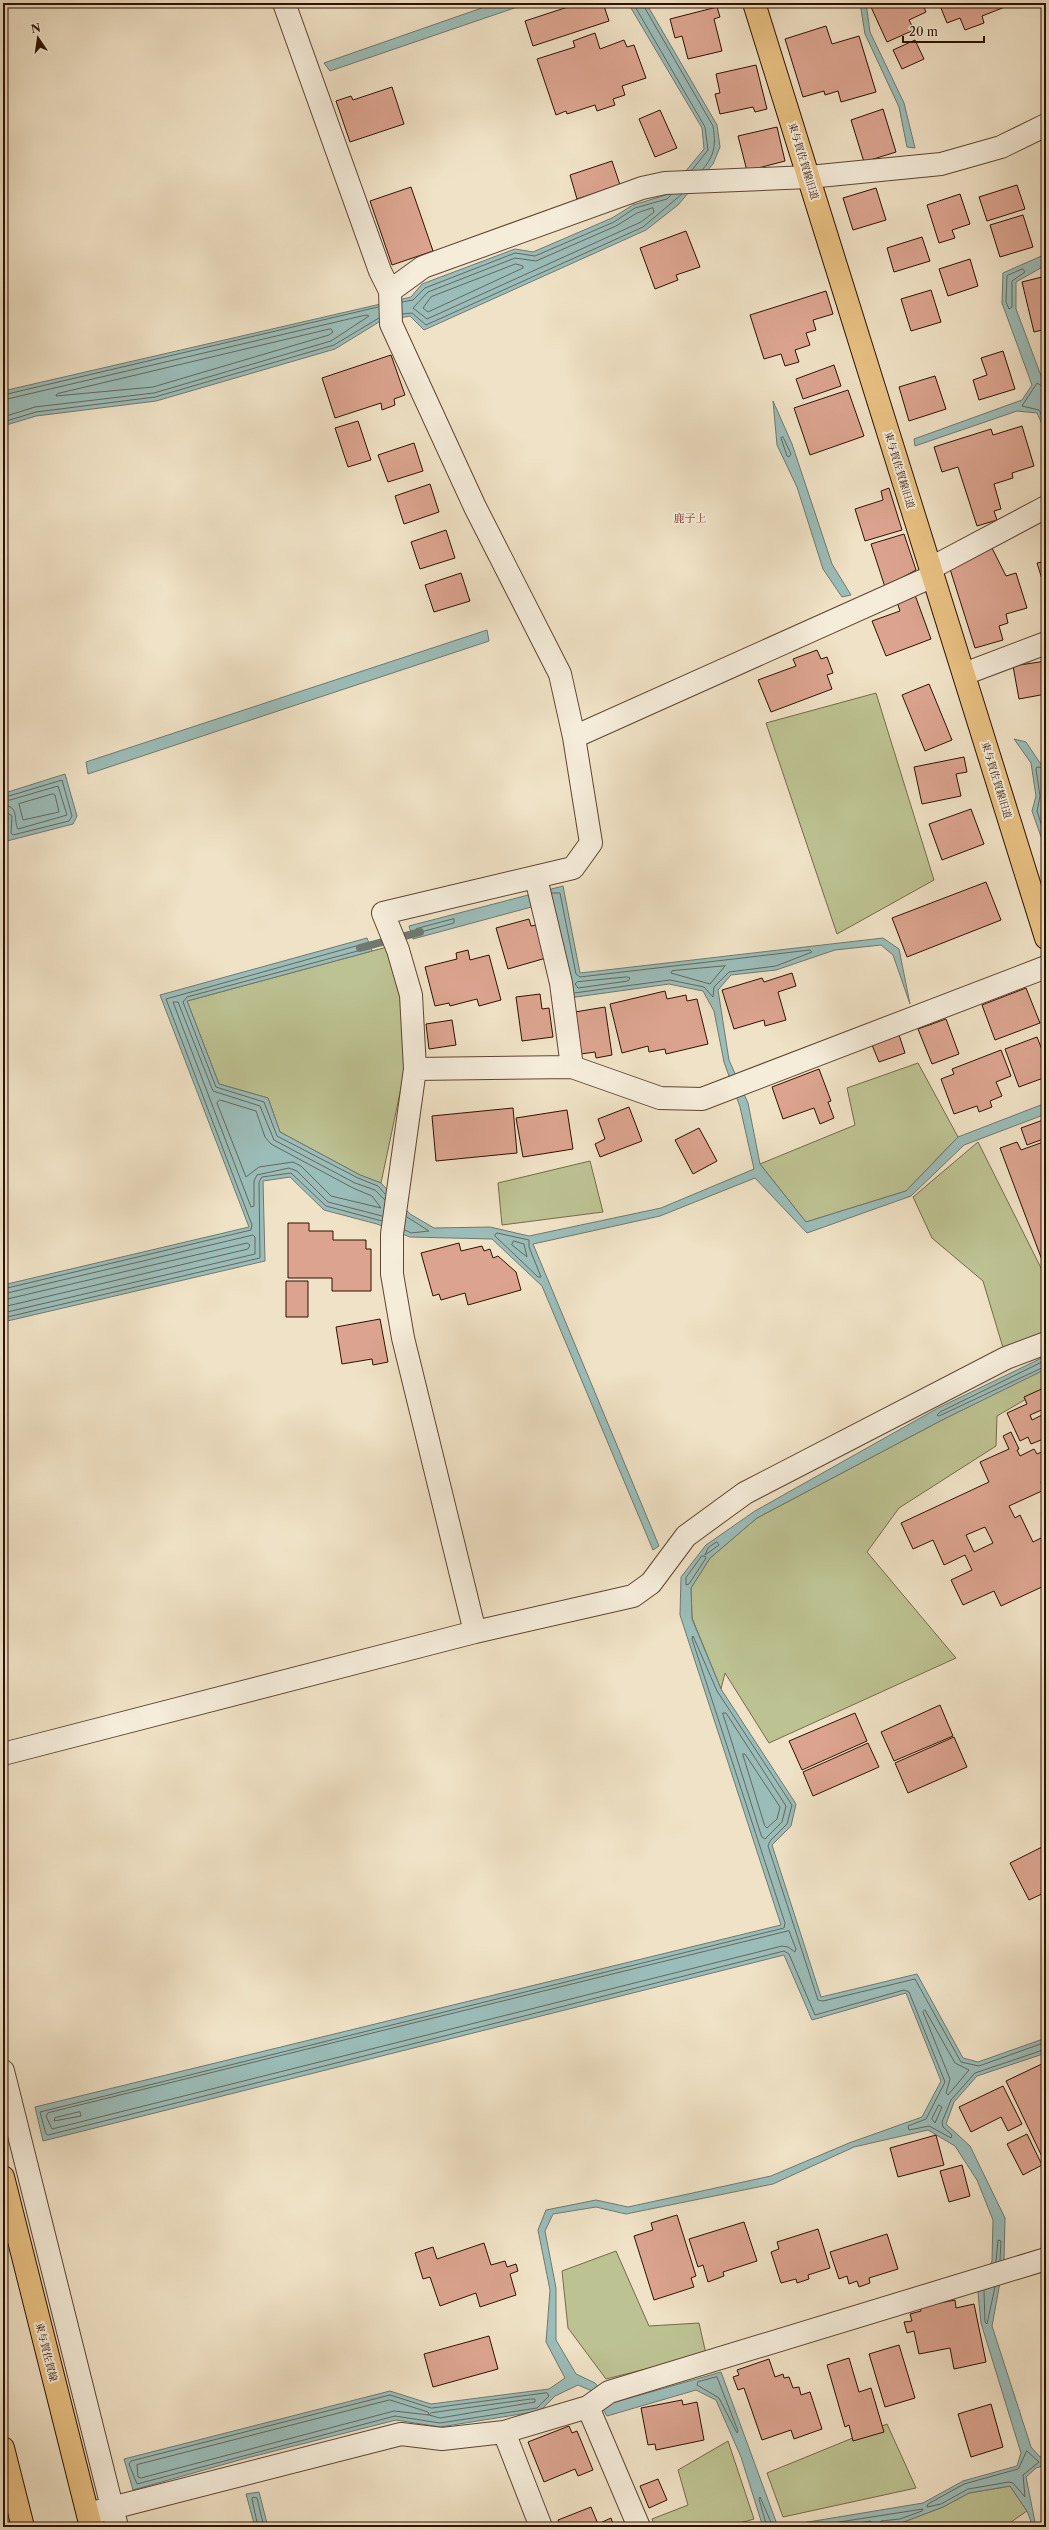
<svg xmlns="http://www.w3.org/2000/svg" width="1049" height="2530" font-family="'Libre Caslon Text','Noto Serif JP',serif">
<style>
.green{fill:#bdc292;stroke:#766a49}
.water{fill:#9bbdb9;stroke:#70786f;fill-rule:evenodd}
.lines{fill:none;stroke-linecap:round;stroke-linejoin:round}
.shore{stroke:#65675c;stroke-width:1}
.stream{stroke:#70786f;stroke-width:8}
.building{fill:#dca490;stroke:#2f1100;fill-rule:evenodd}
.minor-casing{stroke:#5f4532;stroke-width:24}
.major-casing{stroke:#2f1100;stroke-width:24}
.minor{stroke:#f5ecda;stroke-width:22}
.major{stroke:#e8c183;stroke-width:22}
.labels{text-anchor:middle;stroke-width:4;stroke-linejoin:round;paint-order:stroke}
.street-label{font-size:10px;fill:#2f1100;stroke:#f5ecda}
.neighbourhood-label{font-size:11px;fill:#7a1f14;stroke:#f5ecda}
</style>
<rect width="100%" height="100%" fill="#f0e2c6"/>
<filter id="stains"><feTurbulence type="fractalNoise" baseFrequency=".005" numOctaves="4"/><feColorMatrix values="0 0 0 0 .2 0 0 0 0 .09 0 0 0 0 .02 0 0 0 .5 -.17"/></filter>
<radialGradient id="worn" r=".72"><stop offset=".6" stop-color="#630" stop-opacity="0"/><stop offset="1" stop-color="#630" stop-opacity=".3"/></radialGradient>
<!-- green -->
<path class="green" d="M876,693L934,880L837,934L766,723Z
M387,947L403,996L406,1064L381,1183L360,1175L280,1132L268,1098L219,1084L187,1001Z
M918,1063L958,1137L906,1191L806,1222L760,1164L855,1125L847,1088Z
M978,1142L1046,1278V1334L1004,1351L983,1281L932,1238L913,1197Z
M590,1161L603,1212L502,1225L498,1183Z
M1045,1369V1388L997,1416L996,1446L899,1508L867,1552L956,1658L769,1743L725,1673L721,1689L692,1618L691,1588L710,1558L757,1518L942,1420Z
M616,2251L649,2326L699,2323L706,2354L606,2379L568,2328L562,2271Z
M887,2424L916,2488L783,2517L767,2473Z
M728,2441L754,2519L726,2527H655L652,2519L688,2505L678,2470Z
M1010,2486L1027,2511L1004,2527H905L901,2523L943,2507L969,2493Z"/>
<!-- water -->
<path class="water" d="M496,3H529L330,71L324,63Z
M628,3H646L717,125L720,147L713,164L678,205L646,230L424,330L410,316L379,322L335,349L156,401L36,416L3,426V391L411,297L422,284L515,249L533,252L612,218L633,205L666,195L704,149L702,128Z
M860,3H866L870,32L904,103L915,148L907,147L899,107L865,34Z
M1046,254V265L1016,282V309L1046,389V433L1037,413L1017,411L915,446L914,439L1022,400L1032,385L1002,303L1003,273Z
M773,401L792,444L832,564L851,595L842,597L823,569L797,487L777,445Z
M487,630L489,641L88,774L86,762Z
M1014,739L1026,742L1040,763L1046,764V851L1032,811L1036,796L1031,763Z
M65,774L77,816L73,824L3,842V833L7,832L8,817L3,812V790L8,792Z
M563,886L580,973L883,938L899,949L910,1004L893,955L881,945L835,950L776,970L731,975L718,990L729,1060L748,1103L760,1164L806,1222L906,1191L958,1137L1046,1103V1114L964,1145L911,1196L807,1233L755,1178L660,1216L533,1244L659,1546L653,1550L542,1286L492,1239L410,1237L377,1224L324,1210L290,1177L263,1181L265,1261L3,1322V1285L249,1227L160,995L367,938L372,951L187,1001L219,1084L268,1098L280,1132L360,1175L381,1183L410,1214L434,1228L490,1227L529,1236L661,1208L754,1169L740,1107L724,1062L714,1011L703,991L669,984L569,998L550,902L413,939L409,926Z
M1046,1356V1369L942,1420L757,1518L710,1558L691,1588L692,1619L721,1689L796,1804L791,1826L772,1845L821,1997L917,1974L963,2058L978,2062L1046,2038V2053L977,2076L954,2102L946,2124L970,2146L1005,2218L1004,2260L992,2326L1031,2447L1040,2457L1046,2455V2465L1036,2468L1026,2477L1036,2527H1033L1027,2511L1010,2486L969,2493L943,2507L901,2523L861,2527H763L741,2457L716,2400L696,2390L607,2416L592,2391L578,2385L555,2396L540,2411L440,2427L396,2420L243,2459L133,2490L124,2459L390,2391L431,2404L549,2389L565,2378L546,2342L550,2290L538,2230L546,2210L596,2200L628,2207L771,2176L849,2143L922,2117L941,2081L906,1993L812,2020L784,1955L43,2141L35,2107L781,1925L680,1615L681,1577L706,1545L755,1511L938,1408ZM928,2130L955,2146L977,2180L993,2220L992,2261L978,2293L981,2323L1021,2453L1017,2466L963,2481L923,2503L778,2527L721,2372L612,2403L595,2383L576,2374L556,2340V2288L545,2231L553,2214L596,2207L626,2214L773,2184L854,2147Z
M259,2492L268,2527H255L246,2494Z"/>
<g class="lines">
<!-- shore -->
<path class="shore" d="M633,3L705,127L708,150L692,170
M642,3L713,126C716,144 715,155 703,169
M653,208L654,212L641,222L427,319L413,308L428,292L515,258L536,261L616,226L637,213Z
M516,264L523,266V268L428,312L423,308L431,297Z
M1023,269L1025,272L1012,281V307L1009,309L1006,302L1007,276Z
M402,302L413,300L425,288L515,253L535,256L614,222L635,208L667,199L671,195
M403,314L412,313L426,325L643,227L682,194
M331,329L333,332L329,335L153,387L56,396L57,394Z
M1046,389L1037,383L1022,406L1039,410L1046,424
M3,395L378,307
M3,400L366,315L369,316L331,341L154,393L35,407L3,417
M3,422L36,412L155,397L334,345L379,318
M783,437L791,454L789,457L787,456L781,438Z
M1046,768L1037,767L1036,769L1040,796L1037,811L1046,839
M1046,773L1042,775L1045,796L1042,811L1046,823
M3,794L9,796L62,780L72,816L69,821L13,835L11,833L12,816L3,810
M53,794L55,795L59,812L23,820L19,804Z
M3,800H10L58,786L67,815L18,829C13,820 20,806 3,805
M552,893H560L576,974L580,977L810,950L812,952L776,966L729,972L714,987L713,997L704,987L670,980L574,993
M454,919V923L417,933L415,931L416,929Z
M725,966L710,984L671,973L672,971Z
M627,977L630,978L628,981L578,988L575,984L577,982Z
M220,1100L256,1111L265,1137L271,1144L353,1188L372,1196L381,1208L331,1196L301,1166L293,1162L259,1167L246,1177L217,1103Z
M382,1216L328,1202L297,1171L289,1168L257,1175L254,1181V1206L251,1207L173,1002H178L213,1091L260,1106L274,1140L355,1183L375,1190L385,1200
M405,1230L411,1233L429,1231L407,1217
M497,1233L529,1240V1247L541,1277H538L495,1236Z
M514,1241L524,1244L527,1257L512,1245Z
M3,1289L251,1230L252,1225L166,999L363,944L366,946L365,949L187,997L183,1002L216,1087L264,1102L277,1136L358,1178L378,1186L385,1194
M3,1294L253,1235L255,1237V1254L3,1313
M3,1300L247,1243L250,1245L248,1249L3,1307
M3,1318L260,1258L259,1182L262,1177L291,1173L326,1206L382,1221
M1046,1360L940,1412L937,1415L939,1416L1046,1366
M717,1542L719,1545L705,1555L708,1548Z
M702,1556H705L706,1558L689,1584L686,1585V1578Z
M723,1713H726L786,1806L782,1822L765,1839L762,1837Z
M743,1754H745L780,1807L777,1819L767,1828L765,1826Z
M789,1931L796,1949L795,1952L788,1947L782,1946L52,2129L46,2116L48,2113Z
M925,2010L955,2063L969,2070L948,2095L946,2093L950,2079L923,2012Z
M1046,2042L979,2066L961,2062L915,1979L823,2001L818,2000L768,1846L770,1841L787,1824L792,1805L717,1691L693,1636L692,1639L785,1923L784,1928L40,2112L46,2134L48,2135L784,1951L789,1954L815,2015L904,1990L909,1992L945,2082L926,2119L908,2126L909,2130L929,2126L951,2138L952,2135L943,2127L942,2122L951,2100L975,2073L1046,2049
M939,2105L942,2107L935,2123L932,2119Z
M80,2112L81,2116L54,2121L55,2118Z
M996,2262L998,2240L1001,2241L1000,2260
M984,2291L985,2322L987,2324L995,2287
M717,2377L738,2431L737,2433L719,2398L697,2385L698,2382Z
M547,2393L549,2396L537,2408L440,2423L395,2416L137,2484L129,2464L131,2461L390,2395L431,2408Z
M531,2399H535V2402L440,2418L429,2415L431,2413Z
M390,2400L428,2412L429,2415L394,2411L141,2478L138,2477L137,2465Z
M1027,2451L1039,2462L1023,2475L1025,2497L1013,2483L1009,2482L968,2489L941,2504L927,2507L928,2504L964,2484L1018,2469Z
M258,2527L252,2499L253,2497L257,2498L264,2527
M767,2527L759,2499L760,2497L773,2527
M807,2527L923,2509L922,2511L900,2519L881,2521L878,2527
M836,2527L871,2521L872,2527"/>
<!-- stream -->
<path class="stream" d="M360,948L420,932"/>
</g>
<!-- building -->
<path class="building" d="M580,3H603L609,21L533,46L525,21Z
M880,3H922L926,12L909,20L914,30L887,42L871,7Z
M939,3H1015L982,16L984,23L965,30L960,18L947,23Z
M717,7L720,17L714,19L722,51L688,59L682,36L675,38L670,19Z
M826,26L832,44L859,36L876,92L841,102L838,91L825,95L824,91L803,97L785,39Z
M595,33L600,49L624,40L627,47L634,45L646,78L622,86L625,95L613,99L615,105L597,111L595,105L567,114L566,111L556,115L537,59L575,47L573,41Z
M915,40L924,59L902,69L893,50Z
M756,65L767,109L755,112L753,107L720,114L715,94L720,93L716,74Z
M392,87L404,124L350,142L336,101L351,96L353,100Z
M883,109L896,152L864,162L851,120Z
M660,110L677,148L655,157L639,119Z
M777,127L785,161L747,171L738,136Z
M612,161L620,185L577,199L570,175Z
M1017,185L1025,209L987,221L979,197Z
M411,187L433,251L392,265L370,201Z
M876,188L886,220L853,230L843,198Z
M960,194L970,224L952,230L955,238L939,243L927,205Z
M1023,215L1033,247L1000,257L990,225Z
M686,231L700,267L676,275L678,280L655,289L640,248Z
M922,237L930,261L894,272L887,248Z
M970,259L978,286L948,296L939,269Z
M1046,276V329L1034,332L1022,282Z
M931,290L941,322L911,331L901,299Z
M826,291L833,314L813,320L816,330L806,333L810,345L795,350L799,362L785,366L781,354L764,359L750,315Z
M1003,351L1015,389L979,400L973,380L987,375L981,358Z
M391,355L405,395L394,399L395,405L382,410L381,403L335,418L322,378Z
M834,365L841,386L803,399L796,379Z
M935,376L946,409L909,421L899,387Z
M848,390L864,436L810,455L794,408Z
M358,421L371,460L348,467L335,428Z
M1022,426L1034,466L1012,473L1013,478L994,484L1001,509L994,511L997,520L977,526L958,467L942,472L934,447L991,429L993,435Z
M414,443L423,471L388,482L378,455Z
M430,484L439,512L404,524L395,496Z
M889,488L902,530L865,541L855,509L883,500L881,491Z
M446,530L455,558L420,569L411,542Z
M904,534L916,570L885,587L871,544Z
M992,548L1006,576L1016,573L1027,608L1006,614L1008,623L999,626L1003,640L975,648L950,569Z
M1046,561V592L1037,563Z
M461,573L470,601L434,612L425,585Z
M915,595L931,639L886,656L872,621L900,611L897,602Z
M817,650L821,659L827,657L833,673L827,675L832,689L771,712L758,680L796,666L793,659Z
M1046,661V694L1019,699L1013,666Z
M929,684L952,740L925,751L902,695Z
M964,757L967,772L956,774L961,796L922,804L914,767Z
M971,809L984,844L942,860L929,824Z
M986,882L1001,920L907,957L892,918Z
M529,919L531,926L536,925L546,958L508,969L496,928Z
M468,950L470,960L489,955L501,1000L479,1006L477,999L450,1006L449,1003L435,1006L425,967L457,959L456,953Z
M792,973L796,986L778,992L786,1020L765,1026L764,1020L734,1029L722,990L762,978L764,982Z
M1026,988L1040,1023L995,1040L982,1005Z
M665,991L667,999L686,995L687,1001L697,999L708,1044L666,1054L665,1049L649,1052L648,1046L622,1053L610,1004Z
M540,994L542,1009L549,1008L553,1037L522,1041L516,997Z
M605,1007L612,1055L596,1058L595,1052L581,1054L575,1012Z
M946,1019L959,1054L932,1064L918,1029Z
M452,1020L456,1045L429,1049L426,1024Z
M899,1035L905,1053L879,1062L872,1045Z
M1037,1037L1046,1060V1077L1019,1087L1005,1049Z
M1001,1050L1011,1076L996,1082L1002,1096L990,1101L992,1107L979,1112L977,1106L954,1114L941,1079L954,1074L952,1069Z
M819,1069L831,1101L828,1102L834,1118L820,1124L814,1108L783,1119L772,1087Z
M629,1107L642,1141L600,1157L595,1144L605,1139L598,1119Z
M513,1108L517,1153L436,1161L432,1116Z
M567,1110L573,1149L523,1157L516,1118Z
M1046,1119V1138L1027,1145L1021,1128Z
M699,1128L717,1161L693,1174L675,1140Z
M1046,1141V1267L1045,1268L1000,1148L1017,1142L1021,1150Z
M288,1223H309V1231H333V1240H366V1249H371V1291H332V1278H288Z
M459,1243L461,1251L482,1246L484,1251L490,1249L493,1258L498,1256L516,1272L521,1290L468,1305L465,1293L441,1300L439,1294L433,1296L421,1253Z
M286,1281H308V1317H286Z
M380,1319L388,1362L373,1365L372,1359L342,1364L336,1327Z
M1046,1387V1408L1030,1415L1032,1420L1046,1413V1438L1031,1444L1028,1437L1020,1441L1007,1413L1027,1404L1024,1397Z
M1011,1432L1019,1449L1017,1450L1020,1456L1034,1449L1037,1454L1046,1450V1479L1041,1482L1044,1490L1009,1506L1015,1518L1020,1515L1033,1542L1043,1537L1046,1544V1565L1044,1566L1046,1585L1001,1606L994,1591L963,1605L951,1580L972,1570L965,1555L944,1565L933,1540L913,1549L901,1523L989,1482L980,1462L1009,1449L1003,1436ZM985,1527L993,1543L974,1552L966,1535Z
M940,1705L953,1736L894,1761L881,1732Z
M855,1713L867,1741L802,1770L789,1741Z
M954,1737L967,1767L908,1793L895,1763Z
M868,1743L879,1767L813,1796L803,1772Z
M1046,1845V1892L1029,1900L1010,1863Z
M1046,2062V2165L1006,2081Z
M1003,2086L1022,2124L1008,2131L1001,2117L971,2132L959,2107Z
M1027,2134L1042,2165L1023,2175L1007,2144Z
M936,2135L944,2165L898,2177L890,2148Z
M962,2165L970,2196L949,2202L940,2171Z
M677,2215L696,2276L691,2278L694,2287L654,2300L634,2236L653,2230L651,2223Z
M744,2222L757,2261L723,2272L724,2276L708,2282L703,2265L698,2267L689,2239Z
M818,2229L830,2268L808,2275L809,2279L797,2283L796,2279L781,2283L771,2252L779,2249L777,2242Z
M887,2234L898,2269L869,2278L870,2283L859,2287L857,2281L849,2284L847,2276L839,2279L830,2252Z
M484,2243L491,2265L505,2261L507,2267L516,2264L518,2271L510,2274L516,2295L480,2307L476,2293L440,2306L430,2277L423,2279L415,2253L433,2247L437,2259Z
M955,2300L956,2308L974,2304L986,2362L954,2369L950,2348L919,2354L914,2331L907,2333L904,2322L912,2321L910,2314L921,2311L920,2307Z
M489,2336L498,2369L433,2387L424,2354Z
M899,2345L915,2398L885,2407L869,2354Z
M849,2358L859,2392L871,2388L884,2432L853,2441L849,2425L845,2427L827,2365Z
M769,2359L775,2377L783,2374L784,2378L789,2377L793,2388L799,2387L801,2395L810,2392L822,2429L794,2439L791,2430L762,2440L744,2388L738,2390L733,2377L739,2375L737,2370Z
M682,2400L683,2405L697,2402L704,2440L656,2450L655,2444L648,2445L641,2408Z
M991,2404L1003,2447L971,2457L958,2414Z
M569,2426L572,2433L577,2431L593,2470L578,2476L575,2469L544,2482L528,2442Z
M658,2479L667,2500L649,2508L640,2486Z
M591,2507L598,2524L611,2518L614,2527H561L558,2520Z"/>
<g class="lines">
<defs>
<path id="minor" d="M284,3L380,271L390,291L391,324L475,507L560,674L574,737
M390,291L423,267L642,188L665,183L809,177L941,164L1001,147L1046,125
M931,568L1046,507
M964,674L1046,643
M536,878L561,983L572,1067
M415,1069L572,1067L660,1098L702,1099L1046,967
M475,1632L403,1338L392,1274V1234L415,1069L411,995L398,950L383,913L573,868L591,843L574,737L933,576
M3,1754L475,1632L633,1596L651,1583L686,1536L745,1493L1006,1358L1046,1343
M3,2071L117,2527
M504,2432L541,2527
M88,2514L401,2434L442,2439L504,2432L588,2407
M639,2527L588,2407L609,2392L1046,2259"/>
<path id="major" d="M754,3L1046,938
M3,2177L91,2527
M3,2448L23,2527"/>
</defs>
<!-- minor casing -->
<use href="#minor" class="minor-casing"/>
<!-- major casing -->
<use href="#major" class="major-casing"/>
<!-- minor -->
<use href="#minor" class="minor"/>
<!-- major -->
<use href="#major" class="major"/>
</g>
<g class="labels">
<!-- street labels -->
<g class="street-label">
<text transform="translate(804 161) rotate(73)" y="4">東与賀佐賀線旧道</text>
<text transform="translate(900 470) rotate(73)" y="4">東与賀佐賀線旧道</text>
<text transform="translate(997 780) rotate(73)" y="4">東与賀佐賀線旧道</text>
<text transform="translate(47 2352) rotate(76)" y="4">東与賀佐賀線</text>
</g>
<!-- neighbourhood labels -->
<g class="neighbourhood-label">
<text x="690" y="522">鹿子上</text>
</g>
</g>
<!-- margin -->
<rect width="1049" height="2530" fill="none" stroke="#f0e2c6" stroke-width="16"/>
<rect x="4" y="4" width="1041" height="2522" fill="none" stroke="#2f1100" stroke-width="2"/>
<rect x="8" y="8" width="1033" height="2514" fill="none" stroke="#2f1100"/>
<!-- north arrow -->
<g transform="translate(38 38) rotate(347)" stroke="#f5ecda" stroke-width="3" paint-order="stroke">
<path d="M0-3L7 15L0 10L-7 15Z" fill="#2f1100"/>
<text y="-6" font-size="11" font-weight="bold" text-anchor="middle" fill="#2f1100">N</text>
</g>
<!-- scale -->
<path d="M903 36v6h81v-6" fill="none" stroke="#2f1100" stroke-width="2"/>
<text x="909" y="36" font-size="12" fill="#2f1100" stroke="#f5ecda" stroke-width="3" paint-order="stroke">20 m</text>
<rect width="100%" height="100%" filter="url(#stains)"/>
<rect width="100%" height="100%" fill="url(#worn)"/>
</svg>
